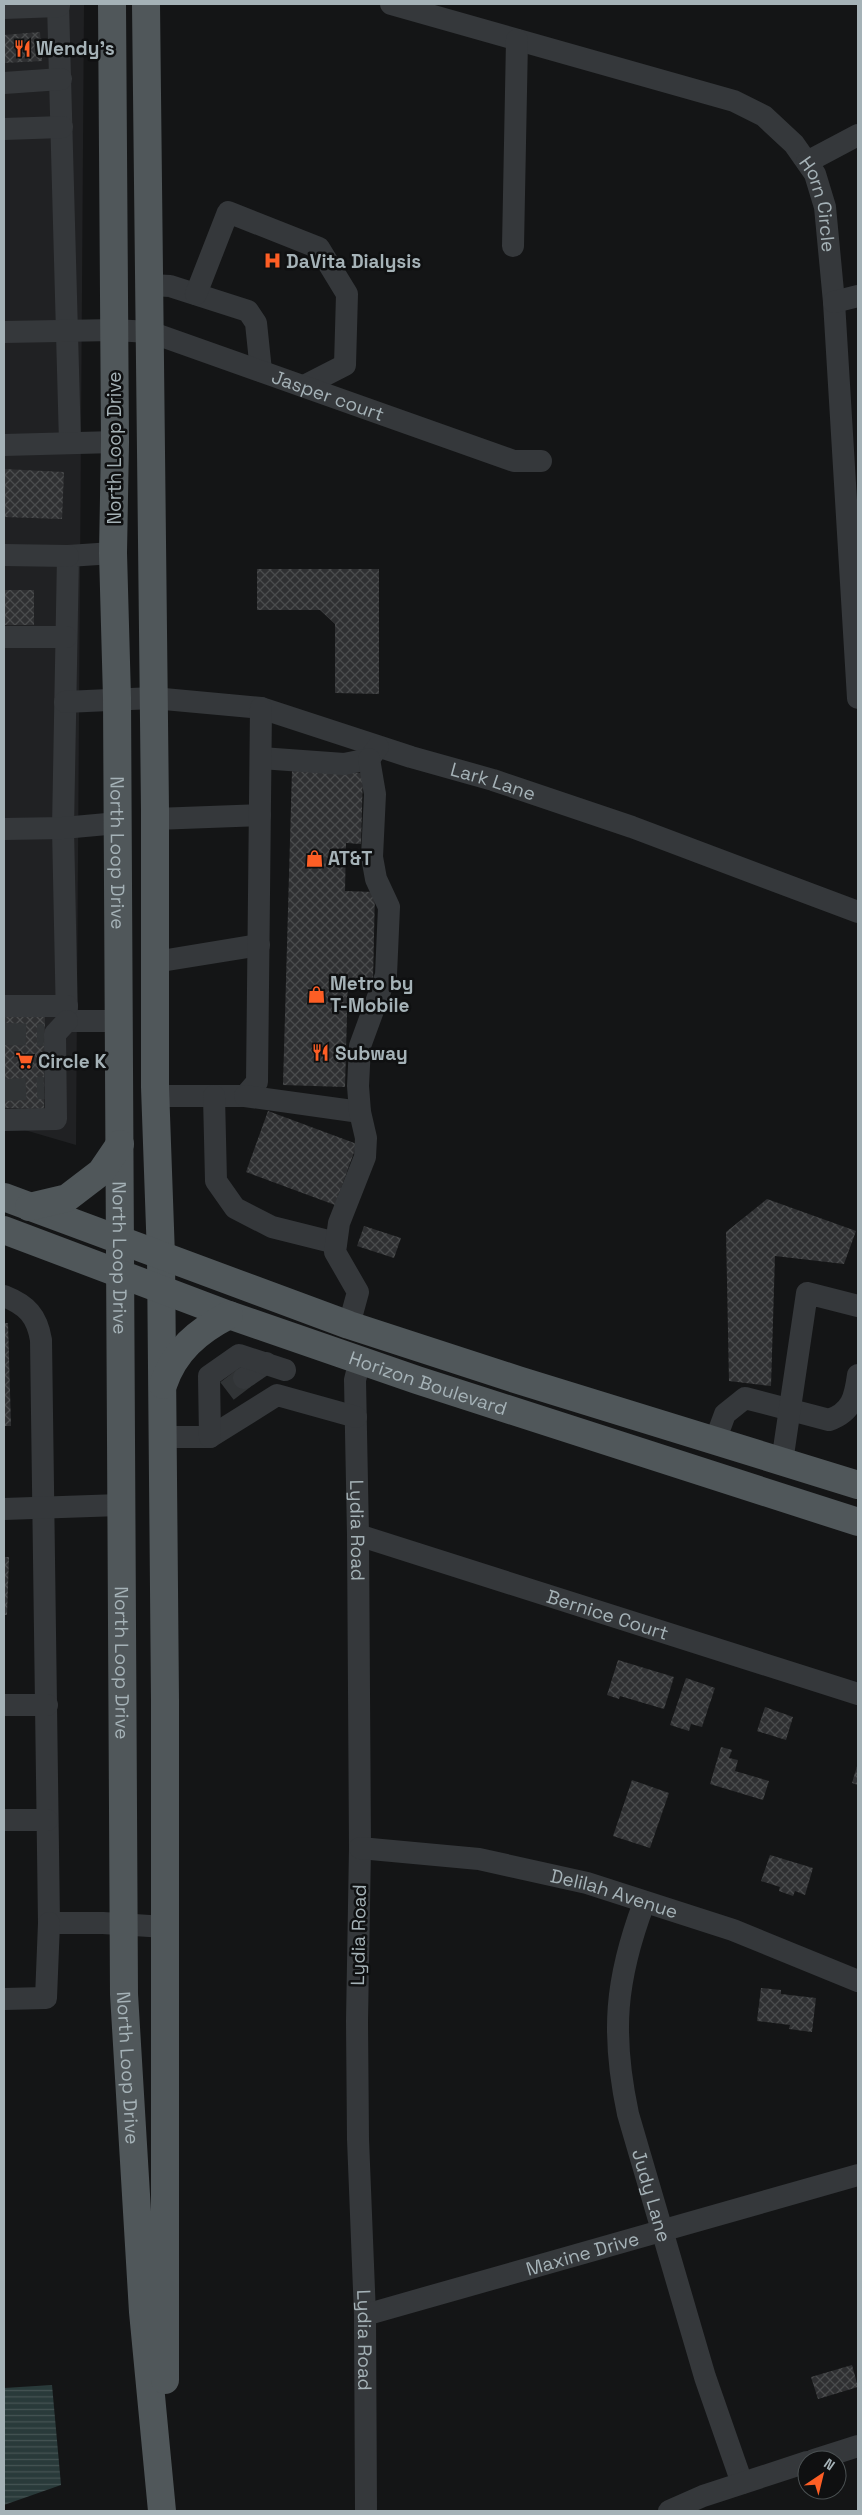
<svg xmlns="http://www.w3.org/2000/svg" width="862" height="2515" font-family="'Space Grotesk',sans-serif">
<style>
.built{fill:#202123}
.water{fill:url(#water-rules)}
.building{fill:url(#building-cross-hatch)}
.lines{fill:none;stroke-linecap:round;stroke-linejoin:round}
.minor-tunnel{stroke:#313436;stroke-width:22;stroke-dasharray:22 11;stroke-linecap:butt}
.minor{stroke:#35383b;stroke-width:22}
.major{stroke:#50575a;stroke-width:28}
.labels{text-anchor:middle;stroke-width:5;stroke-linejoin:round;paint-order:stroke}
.poi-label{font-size:19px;font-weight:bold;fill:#a5b2b7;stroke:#0f1011;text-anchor:start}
.street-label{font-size:19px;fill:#a5b2b7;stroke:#0f1011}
</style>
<defs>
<pattern id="water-rules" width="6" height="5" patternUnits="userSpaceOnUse" patternTransform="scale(1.25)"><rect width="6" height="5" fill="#293a3a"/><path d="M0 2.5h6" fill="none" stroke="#455454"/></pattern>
<pattern id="building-cross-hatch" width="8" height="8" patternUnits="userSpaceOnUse" patternTransform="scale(1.25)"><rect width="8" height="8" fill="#2f3032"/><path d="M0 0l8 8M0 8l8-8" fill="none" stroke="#4a4c4d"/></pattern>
</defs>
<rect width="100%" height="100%" fill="#141516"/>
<!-- built -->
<path class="built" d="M4,4H84L76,1145L4,1124Z"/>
<!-- water -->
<path class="water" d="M52,2385L61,2485L4,2505V2388Z"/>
<!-- building -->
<path class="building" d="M40,32L42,61L4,63V35Z
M4,469L64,472L62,519L4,517Z
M257,569H379V694L335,693V624L320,610H257Z
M4,590H34V625H4Z
M292,770L363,773L361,844L346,843L345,891L375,892L373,980L348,979L345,1087L283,1085Z
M4,1015H45L44,1109L4,1108Z
M268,1111L357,1144L335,1205L246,1172Z
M767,1199L856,1231L844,1264L775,1256L771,1386L729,1381L726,1232Z
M364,1226L401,1238L394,1258L357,1246Z
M4,1323H8L11,1426H4Z
M4,1557H9L7,1615H4Z
M618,1660L674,1677L664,1709L620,1696L619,1699L607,1695Z
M686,1678L715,1688L702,1727L691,1724L689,1731L670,1725Z
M765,1707L793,1717L786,1740L757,1731Z
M721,1747L732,1750L729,1758L738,1760L735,1771L769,1781L763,1800L710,1784Z
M858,1763V1785L852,1783Z
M632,1780L669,1793L650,1848L613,1836Z
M770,1855L813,1868L805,1895L795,1891L793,1896L779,1891L780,1887L761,1881Z
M761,1988L781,1990V1994L816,1998L812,2032L789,2029L790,2025L757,2021Z
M852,2365L858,2387L818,2399L811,2377Z"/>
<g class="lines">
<!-- minor-tunnel -->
<path class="minor-tunnel" d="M4,1034L44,1035
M4,1090L44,1088
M227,1391L244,1378"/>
<!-- minor -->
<g class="minor">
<path d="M58,4L70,443"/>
<path id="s1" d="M391,4L734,101L764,116L794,144L815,174L825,207L834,302L858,698"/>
<path d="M4,8L59,6"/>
<path d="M4,83L61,79"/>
<path d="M4,129L62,127"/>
<path d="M807,162L858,135"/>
<path d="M513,246L517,40"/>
<path d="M150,285L170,286L248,311L256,323L261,371"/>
<path d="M196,294L228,212L319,248L347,294L345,365L304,386"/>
<path d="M834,302L858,296"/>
<path id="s2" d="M4,332L114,330L150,332L514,461H541"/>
<path d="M4,445L115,442"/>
<path d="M113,553L68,556L63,828L67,1021H119"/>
<path d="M4,555L68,556"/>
<path d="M4,637H66"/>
<path id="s3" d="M65,702L153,698L261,708L411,757L493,780L632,827L858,912"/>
<path d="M261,758L344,764L369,759L378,747"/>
<path d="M155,819L260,815"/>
<path d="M4,829L63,828L118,823"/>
<path d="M155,962L259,945"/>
<path d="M4,1006H67"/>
<path d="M156,1096H245L257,1082L261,708"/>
<path d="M214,1096L216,1181L235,1208L272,1227L336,1243"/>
<path d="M245,1096L360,1112"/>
<path d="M4,1120L56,1119L55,1034L67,1021"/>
<path d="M4,1296C27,1305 37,1316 41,1340L49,1923H103L165,1927"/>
<path d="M349,1325L358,1292L335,1252L339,1223L365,1157L366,1138L360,1112L358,1086L360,1046L386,975L389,907L376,879L372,857L375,794L369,759"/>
<path id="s4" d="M360,1360L355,1380L358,1535L360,1848L357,2021L358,2139L365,2315L366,2511"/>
<path d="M244,1378L266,1363"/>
<path d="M162,1437H210L277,1395L356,1417"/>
<path d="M210,1437L209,1376L239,1355L285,1370"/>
<path d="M715,1441L725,1414L745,1398L829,1420C852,1412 855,1397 858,1375"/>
<path d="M782,1462L807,1293L858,1306"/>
<path d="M4,1509L120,1505"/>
<path id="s5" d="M358,1535L858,1694"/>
<path d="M4,1705H47"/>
<path d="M4,1820H47"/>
<path id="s6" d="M360,1848L479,1859L587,1883L733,1930L858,1981"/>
<path id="s7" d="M644,1903C615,1980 611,2034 628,2114L705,2377L742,2483"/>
<path d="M4,1999L46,1998L49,1923"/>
<path id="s8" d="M365,2315L858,2175"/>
<path d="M814,2460L858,2446"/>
<path d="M669,2511L703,2496L807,2462"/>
</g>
<!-- major -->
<g class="major">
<path id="s9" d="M112,4L115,442L113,553L117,698L124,1994L143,2312L162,2511"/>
<path d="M146,4L155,810V1087L161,1256L165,1700V2380"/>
<path d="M4,1197L349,1325L518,1380L858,1485"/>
<path d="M29,1207L67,1198L101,1172L120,1144"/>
<path id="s10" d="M4,1230L229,1315L417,1380L858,1522"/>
<path d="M163,1385C174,1351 198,1331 229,1315"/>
</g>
</g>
<!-- icons -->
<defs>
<symbol id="restaurant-bare" viewBox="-9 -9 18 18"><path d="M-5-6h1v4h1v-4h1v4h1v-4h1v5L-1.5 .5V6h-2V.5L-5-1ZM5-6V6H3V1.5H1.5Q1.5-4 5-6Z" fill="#fd5e25" stroke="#0f1011" stroke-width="2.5" paint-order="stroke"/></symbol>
<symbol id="hospital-bare" viewBox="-9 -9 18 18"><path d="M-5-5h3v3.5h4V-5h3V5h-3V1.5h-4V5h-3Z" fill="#fd5e25" stroke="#0f1011" stroke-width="2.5" paint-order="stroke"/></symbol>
<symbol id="shop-bare" viewBox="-9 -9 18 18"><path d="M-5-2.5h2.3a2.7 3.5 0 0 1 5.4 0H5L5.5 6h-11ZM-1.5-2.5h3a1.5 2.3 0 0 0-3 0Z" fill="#fd5e25" stroke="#0f1011" stroke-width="2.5" paint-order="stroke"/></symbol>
<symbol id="supermarket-bare" viewBox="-9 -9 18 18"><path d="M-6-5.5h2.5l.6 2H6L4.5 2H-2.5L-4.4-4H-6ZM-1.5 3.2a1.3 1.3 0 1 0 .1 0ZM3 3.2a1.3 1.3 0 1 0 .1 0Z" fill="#fd5e25" stroke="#0f1011" stroke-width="2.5" paint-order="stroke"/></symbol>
</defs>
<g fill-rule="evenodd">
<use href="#restaurant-bare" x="10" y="36" width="25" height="25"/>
<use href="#hospital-bare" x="260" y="248" width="25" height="25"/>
<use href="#shop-bare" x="302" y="846" width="25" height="25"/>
<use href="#shop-bare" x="304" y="982" width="25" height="25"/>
<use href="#restaurant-bare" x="308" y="1040" width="25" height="25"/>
<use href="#supermarket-bare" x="12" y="1048" width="25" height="25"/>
</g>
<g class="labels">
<!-- poi labels -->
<g class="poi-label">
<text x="36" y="55">Wendy's</text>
<text x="286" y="268">DaVita Dialysis</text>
<text x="328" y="865">AT&amp;T</text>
<text x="330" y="990">Metro by<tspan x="330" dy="22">T-Mobile</tspan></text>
<text x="335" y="1060">Subway</text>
<text x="38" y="1068">Circle K</text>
</g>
<!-- street labels -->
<g class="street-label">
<text dy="7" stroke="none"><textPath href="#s1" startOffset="498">Horn Circle</textPath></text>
<text dy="7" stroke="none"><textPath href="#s2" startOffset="335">Jasper court</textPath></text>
<text transform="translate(114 448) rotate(-90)" y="7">North Loop Drive</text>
<text dy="7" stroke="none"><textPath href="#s3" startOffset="440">Lark Lane</textPath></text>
<text dy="7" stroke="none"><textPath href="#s9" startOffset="849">North Loop Drive</textPath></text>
<text dy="7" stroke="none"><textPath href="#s9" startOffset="1254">North Loop Drive</textPath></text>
<text dy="7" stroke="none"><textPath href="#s10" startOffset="451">Horizon Boulevard</textPath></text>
<text dy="7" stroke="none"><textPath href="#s4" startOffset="171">Lydia Road</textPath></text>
<text dy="7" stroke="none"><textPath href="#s5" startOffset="262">Bernice Court</textPath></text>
<text dy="7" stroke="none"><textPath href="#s9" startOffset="1659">North Loop Drive</textPath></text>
<text dy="7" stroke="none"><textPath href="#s6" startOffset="259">Delilah Avenue</textPath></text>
<text transform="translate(358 1935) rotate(-89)" y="7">Lydia Road</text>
<text dy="7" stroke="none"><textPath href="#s9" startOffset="2064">North Loop Drive</textPath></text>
<text dy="7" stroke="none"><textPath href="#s7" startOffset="300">Judy Lane</textPath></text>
<text dy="7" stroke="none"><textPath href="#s8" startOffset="226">Maxine Drive</textPath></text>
<text dy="7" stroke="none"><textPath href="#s4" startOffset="981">Lydia Road</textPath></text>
</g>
</g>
<!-- border -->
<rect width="862" height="2515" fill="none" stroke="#a5b2b7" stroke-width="10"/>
<!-- north arrow -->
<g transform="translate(822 2475) rotate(35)"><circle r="24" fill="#0f1011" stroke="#4b5153"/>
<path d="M0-4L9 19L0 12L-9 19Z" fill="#fd5e25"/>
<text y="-8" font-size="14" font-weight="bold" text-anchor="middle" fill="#a5b2b7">N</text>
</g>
</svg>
